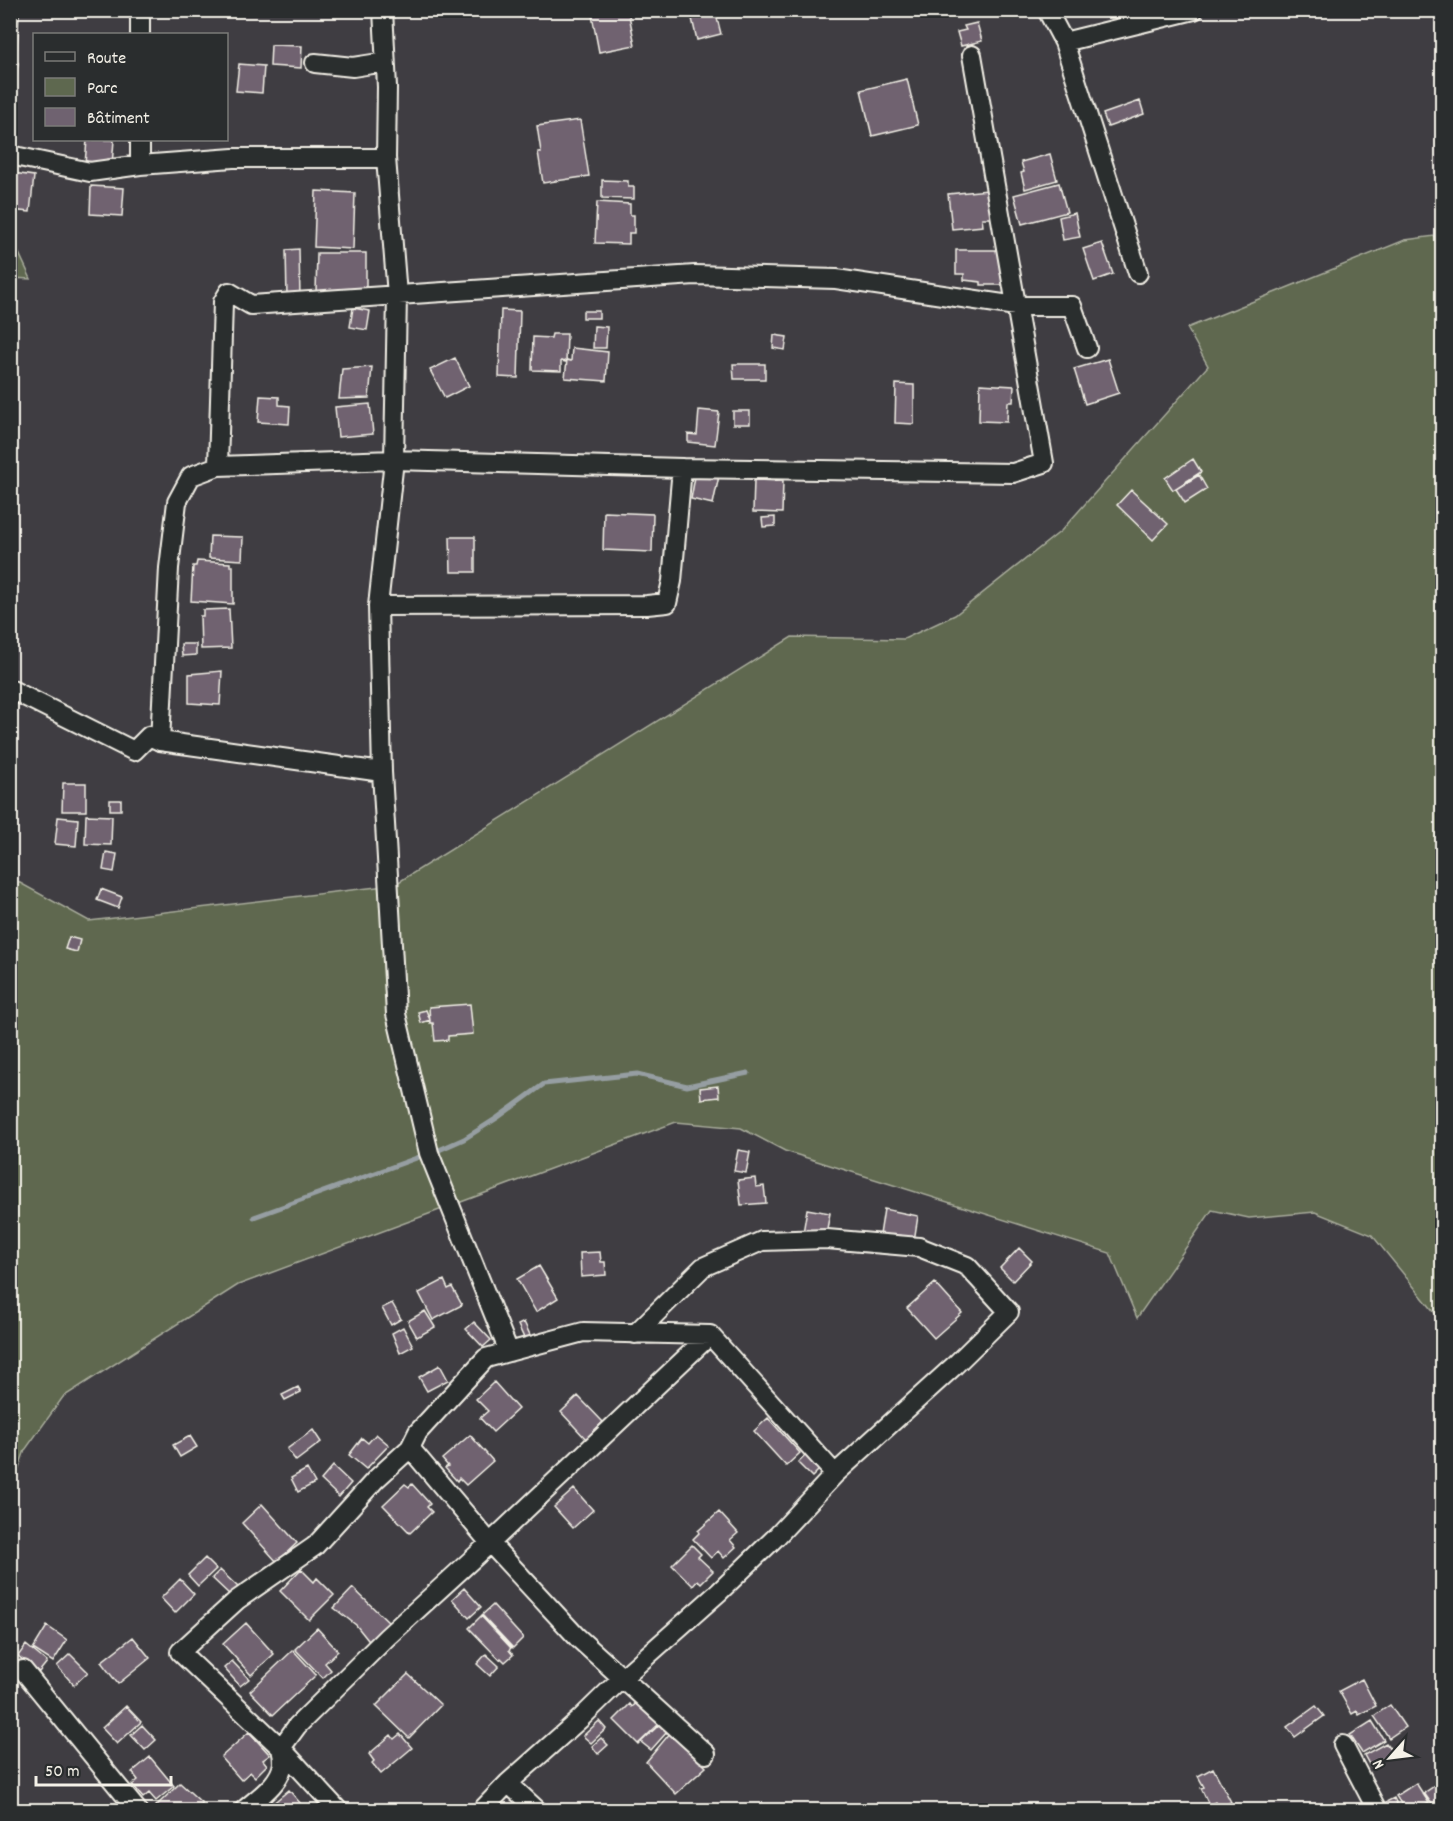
<svg xmlns="http://www.w3.org/2000/svg" width="1453" height="1821" font-family="Dekko,sans-serif">
<style>
.green{fill:#5e684f;stroke:#a9ac9c;stroke-width:1.5}
.lines{fill:none;stroke-linecap:round;stroke-linejoin:round}
.stream{stroke:#969ea2;stroke-width:5}
.building{fill:#6f6270;stroke:#f4f1e8;stroke-width:1.5}
.street-casing{stroke:#f4f1e8;stroke-width:22}
.street{stroke:#2a2d2e;stroke-width:18}
</style>
<rect width="100%" height="100%" fill="#3f3d42"/>
<filter id="ink" filterUnits="userSpaceOnUse"><feTurbulence type="fractalNoise" baseFrequency=".0167" numOctaves="2"/><feDisplacementMap in="SourceGraphic" scale="12" xChannelSelector="R" yChannelSelector="G"/><feConvolveMatrix kernelMatrix="1 2 1 2 8 2 1 2 1" color-interpolation-filters="sRGB"/></filter>
<g filter="url(#ink)">
<!-- green -->
<path class="green" d="M1442,235V1328L1435,1313L1372,1235L1315,1212L1249,1218L1212,1210L1137,1318L1110,1253L785,1151L741,1128L676,1122L238,1285L63,1397L25,1450L11,1490V878L89,921L394,885L792,637L904,639L955,615L1061,531L1208,366L1187,328L1405,240Z
M11,236L31,279L11,278Z"/>
<g class="lines">
<!-- stream -->
<path class="stream" d="M439,1150L464,1139L497,1118L544,1084L637,1074L687,1086L748,1073
M254,1217L422,1156"/>
</g>
<!-- building -->
<path class="building" d="M591,10H628L635,45L599,52Z
M690,10H715L721,34L697,40Z
M10,11H19L17,48H10Z
M977,23L982,41L961,46L957,32L966,30L964,26Z
M271,45L302,46L301,68L270,66Z
M10,62L18,63L14,96H10Z
M239,64L264,66L262,93L236,91Z
M907,79L918,125L872,136L861,90Z
M1140,101L1144,114L1108,127L1103,114Z
M580,120L589,176L543,183L538,152H541L537,126Z
M87,140H114L112,165L85,164Z
M1050,154L1057,180L1025,189L1021,173L1024,172L1021,162Z
M13,173L34,176L30,212L10,210V178Z
M602,180L628,181V187H634V199L602,198Z
M1059,183L1067,212L1022,224L1014,195Z
M91,186L124,188L122,216L90,214Z
M988,190L991,218H982L983,226L952,229L948,194Z
M316,191L355,193L353,249L314,247Z
M597,202L630,204V215H634V233H629V244L595,243Z
M1075,213L1080,237L1063,240L1059,217Z
M1102,243L1113,274L1094,281L1083,249Z
M299,249L300,298H287L286,250Z
M956,250H1005L1006,285H981V282L964,280V274H956Z
M317,253H366V293H316Z
M353,308L370,311L367,330L350,327Z
M501,310L520,311L518,378L499,377Z
M583,311H599V318H583Z
M594,326L607,327L606,348H593Z
M552,334H567L566,362L561,361V371L532,370L533,337L551,338Z
M774,335L787,337L785,350L773,348Z
M572,348L608,352L606,381L565,378L567,360L571,361Z
M455,358L469,386L445,398L430,370Z
M1108,359L1119,393L1085,404L1074,369Z
M733,364H765V379H734Z
M372,367L369,398L339,399L342,369Z
M896,384L914,385V424L895,423Z
M980,384L1014,386L1013,402H1008L1007,422L979,421Z
M260,396L279,397V405L290,406L289,424L258,422Z
M370,404L373,434L338,437L335,407Z
M699,410L719,412L715,445L688,442V434L697,435Z
M733,411H750V424H733Z
M1193,459L1201,472L1173,490L1165,478Z
M696,471L719,476L713,504L691,499Z
M1199,475L1207,489L1185,503L1176,489Z
M754,480L783,481L782,513L753,512Z
M1131,490L1168,524L1153,540L1117,505Z
M604,512L653,514L652,552L603,550Z
M775,517V526L763,527L762,518Z
M210,536L243,537L242,560L209,558Z
M450,537H475V572H451Z
M197,561L230,563V566H233V604L191,601L193,566H196Z
M229,609L231,648L201,649L200,616H203V610Z
M181,644H196V655L182,656Z
M222,671L220,705L189,703V674Z
M63,783H86V811H62Z
M110,800H121V810H110Z
M86,815L112,816L111,845L85,844Z
M58,817L78,819L76,846L55,844Z
M106,852L117,854L114,872L103,870Z
M101,889L122,897L118,908L97,900Z
M69,937L80,940L77,952L65,949Z
M470,1004L473,1034L448,1036V1040L435,1041L433,1023H430L429,1007Z
M426,1010L430,1020L421,1023L418,1012Z
M718,1086L719,1097L701,1099L700,1088Z
M738,1150L750,1152L746,1173L734,1171Z
M755,1178L756,1187L764,1186L766,1203L741,1205L738,1180Z
M807,1209L830,1213L826,1234L803,1233Z
M884,1209L918,1216L914,1241L880,1235Z
M1019,1248L1032,1261L1013,1281L1000,1268Z
M600,1252L601,1262H605L606,1275L581,1277L580,1253Z
M539,1266L558,1298L536,1312L517,1279Z
M444,1280L448,1289L452,1287L462,1305L433,1320L419,1293Z
M935,1283L962,1313L934,1338L907,1308Z
M392,1303L401,1319L391,1325L382,1308Z
M425,1311L435,1327L417,1337L408,1321Z
M474,1322L491,1340L483,1347L466,1329Z
M524,1322L531,1337L525,1340L518,1325Z
M403,1327L413,1346L400,1353L392,1333Z
M440,1365L448,1380L427,1391L419,1377Z
M494,1382L518,1409L493,1432L480,1418L488,1411L476,1399Z
M298,1387L301,1392L285,1400L282,1395Z
M578,1396L603,1422L586,1439L561,1412Z
M768,1418L800,1453L786,1466L754,1431Z
M313,1430L321,1442L296,1461L287,1449Z
M376,1434L389,1445L366,1469L349,1455L362,1438L368,1443Z
M470,1435L493,1461L466,1485L459,1478L457,1481L445,1468L448,1466L442,1459Z
M190,1436L197,1447L180,1457L173,1445Z
M806,1455L820,1469L812,1477L798,1463Z
M333,1466L351,1483L339,1497L321,1480Z
M307,1469L315,1483L298,1492L291,1478Z
M405,1484L409,1487L412,1484L430,1504L427,1507L432,1512L410,1533L383,1505Z
M574,1489L593,1510L573,1528L554,1507Z
M262,1504L297,1543L277,1562L242,1523Z
M719,1512L738,1533L730,1540L736,1547L724,1558L718,1551L711,1558L693,1539L699,1533L698,1531Z
M692,1545L701,1554L698,1557L713,1571L701,1583L698,1580L693,1586L672,1565Z
M205,1558L216,1569L198,1586L188,1575Z
M301,1569L314,1582L317,1578L334,1595L309,1620L280,1591Z
M220,1570L238,1587L230,1595L212,1578Z
M180,1579L194,1594L175,1613L161,1598Z
M353,1588L391,1625L372,1645L356,1625L334,1608Z
M464,1588L481,1607L469,1618L452,1599Z
M493,1605L523,1638L513,1648L482,1615Z
M481,1616L511,1648L509,1650L513,1655L505,1662L501,1658L500,1660L469,1628Z
M246,1623L274,1654L251,1675L223,1644Z
M47,1626L67,1640L53,1662L33,1649Z
M317,1628L338,1651L325,1663L331,1670L323,1678L295,1649Z
M133,1637L150,1658L118,1684L101,1662Z
M26,1645L47,1662L39,1672L18,1656Z
M293,1650L316,1675L273,1715L250,1691Z
M70,1654L88,1672L74,1685L57,1666Z
M486,1654L499,1666L490,1676L477,1664Z
M232,1661L249,1679L240,1686L224,1668Z
M408,1674L441,1705L409,1738L376,1706Z
M1362,1679L1376,1706L1359,1715L1357,1711L1352,1714L1339,1691Z
M639,1701L660,1723L638,1744L614,1720L630,1704L632,1707Z
M1390,1705L1405,1727L1389,1738L1374,1716Z
M126,1706L141,1722L117,1744L102,1728Z
M1316,1706L1324,1716L1295,1737L1287,1727Z
M599,1721L606,1729L591,1743L583,1736Z
M1372,1721L1384,1740L1362,1753L1350,1735Z
M142,1725L156,1740L145,1750L131,1735Z
M659,1725L667,1732L651,1750L641,1742Z
M249,1732L270,1755L263,1760L267,1765L255,1777L250,1772L241,1780L221,1757Z
M671,1732L706,1767L676,1794L646,1762Z
M400,1734L412,1748L381,1774L372,1763L374,1761L369,1754L391,1735L394,1739Z
M601,1738L608,1745L598,1754L592,1746Z
M1386,1743L1393,1753L1370,1766L1364,1755Z
M150,1757L174,1786L156,1801L149,1793L143,1798L132,1785L138,1780L132,1772Z
M1213,1768L1231,1802L1218,1809L1215,1802L1209,1805L1201,1788L1204,1787L1198,1776Z
M1442,1781V1810H1436L1424,1793Z
M180,1783L202,1803L194,1810H161L156,1806Z
M1416,1783L1429,1803L1417,1810H1405L1396,1796Z
M289,1790L306,1810L310,1806L314,1810H265Z
M1394,1798L1400,1810H1388L1384,1803Z"/>
<g class="lines">
<defs>
<path id="street" d="M383,10L387,87L386,158L397,295L394,460L378,606L382,772L396,1014L429,1153L509,1352
M1047,10L1064,42L1138,273
M140,34V10
M1064,42L1194,10
M315,63L353,67L385,62
M10,155L90,172L140,165L233,158H386
M140,165V140
M218,466L394,460L682,468L1013,473L1044,463L972,55
M378,606L647,605L667,603L672,581L682,468
M10,689L134,751L149,736L160,741L169,568L177,502L191,476L218,466L223,302L229,292L251,305L695,275L836,279L1016,306H1072L1087,348
M160,741L382,772
M410,1448L490,1543L577,1637L706,1754
M23,1670L137,1810
M1343,1745L1377,1810
M508,1783L537,1810
M244,1810C258,1798 281,1783 283,1763C283,1758 282,1752 281,1748L297,1726L387,1637L490,1543L710,1335
M338,1810L281,1748L180,1652L237,1600L315,1546L376,1479L410,1448L418,1432L486,1358L583,1332L710,1335L835,1474
M482,1810L508,1783L580,1719L621,1679L719,1592L777,1536L835,1474L954,1366L1009,1312L967,1266L919,1247L827,1239L762,1241L703,1267L635,1334"/>
</defs>
<!-- street casing -->
<use href="#street" class="street-casing"/>
<!-- street -->
<use href="#street" class="street"/>
</g>
</g>
<!-- margin -->
<rect width="1453" height="1821" fill="none" stroke="#2a2d2e" stroke-width="36"/>
<rect x="18" y="18" width="1417" height="1785" fill="none" stroke="#f4f1e8" stroke-width="2" filter="url(#ink)"/>
<!-- legend -->
<rect x="33" y="33" width="195" height="108" fill="#2a2d2e" stroke="#7b7b78" stroke-width="1.5"/>
<rect x="45" y="52" width="30" height="9" fill="#2a2d2e" stroke="#7b7b78" stroke-width="1.5"/>
<text x="87" y="63" font-size="18" fill="#f4f1e8">Route</text>
<rect x="45" y="78" width="30" height="18" fill="#5e684f" stroke="#7b7b78" stroke-width="1.5"/>
<text x="87" y="93" font-size="18" fill="#f4f1e8">Parc</text>
<rect x="45" y="108" width="30" height="18" fill="#6f6270" stroke="#7b7b78" stroke-width="1.5"/>
<text x="87" y="123" font-size="18" fill="#f4f1e8">Bâtiment</text>
<!-- north arrow -->
<g transform="translate(1390 1758) rotate(242)" stroke="#2a2d2e" stroke-width="4.5" paint-order="stroke">
<path d="M0-4.5L10 22L0 15L-10 22Z" fill="#f4f1e8"/>
<text y="-9" font-size="16" font-weight="bold" text-anchor="middle" fill="#f4f1e8">N</text>
</g>
<!-- scale -->
<path d="M36 1776v9h135v-9" fill="none" stroke="#f4f1e8" stroke-width="3"/>
<text x="45" y="1776" font-size="18" fill="#f4f1e8" stroke="#2a2d2e" stroke-width="4.5" paint-order="stroke">50 m</text>
</svg>
